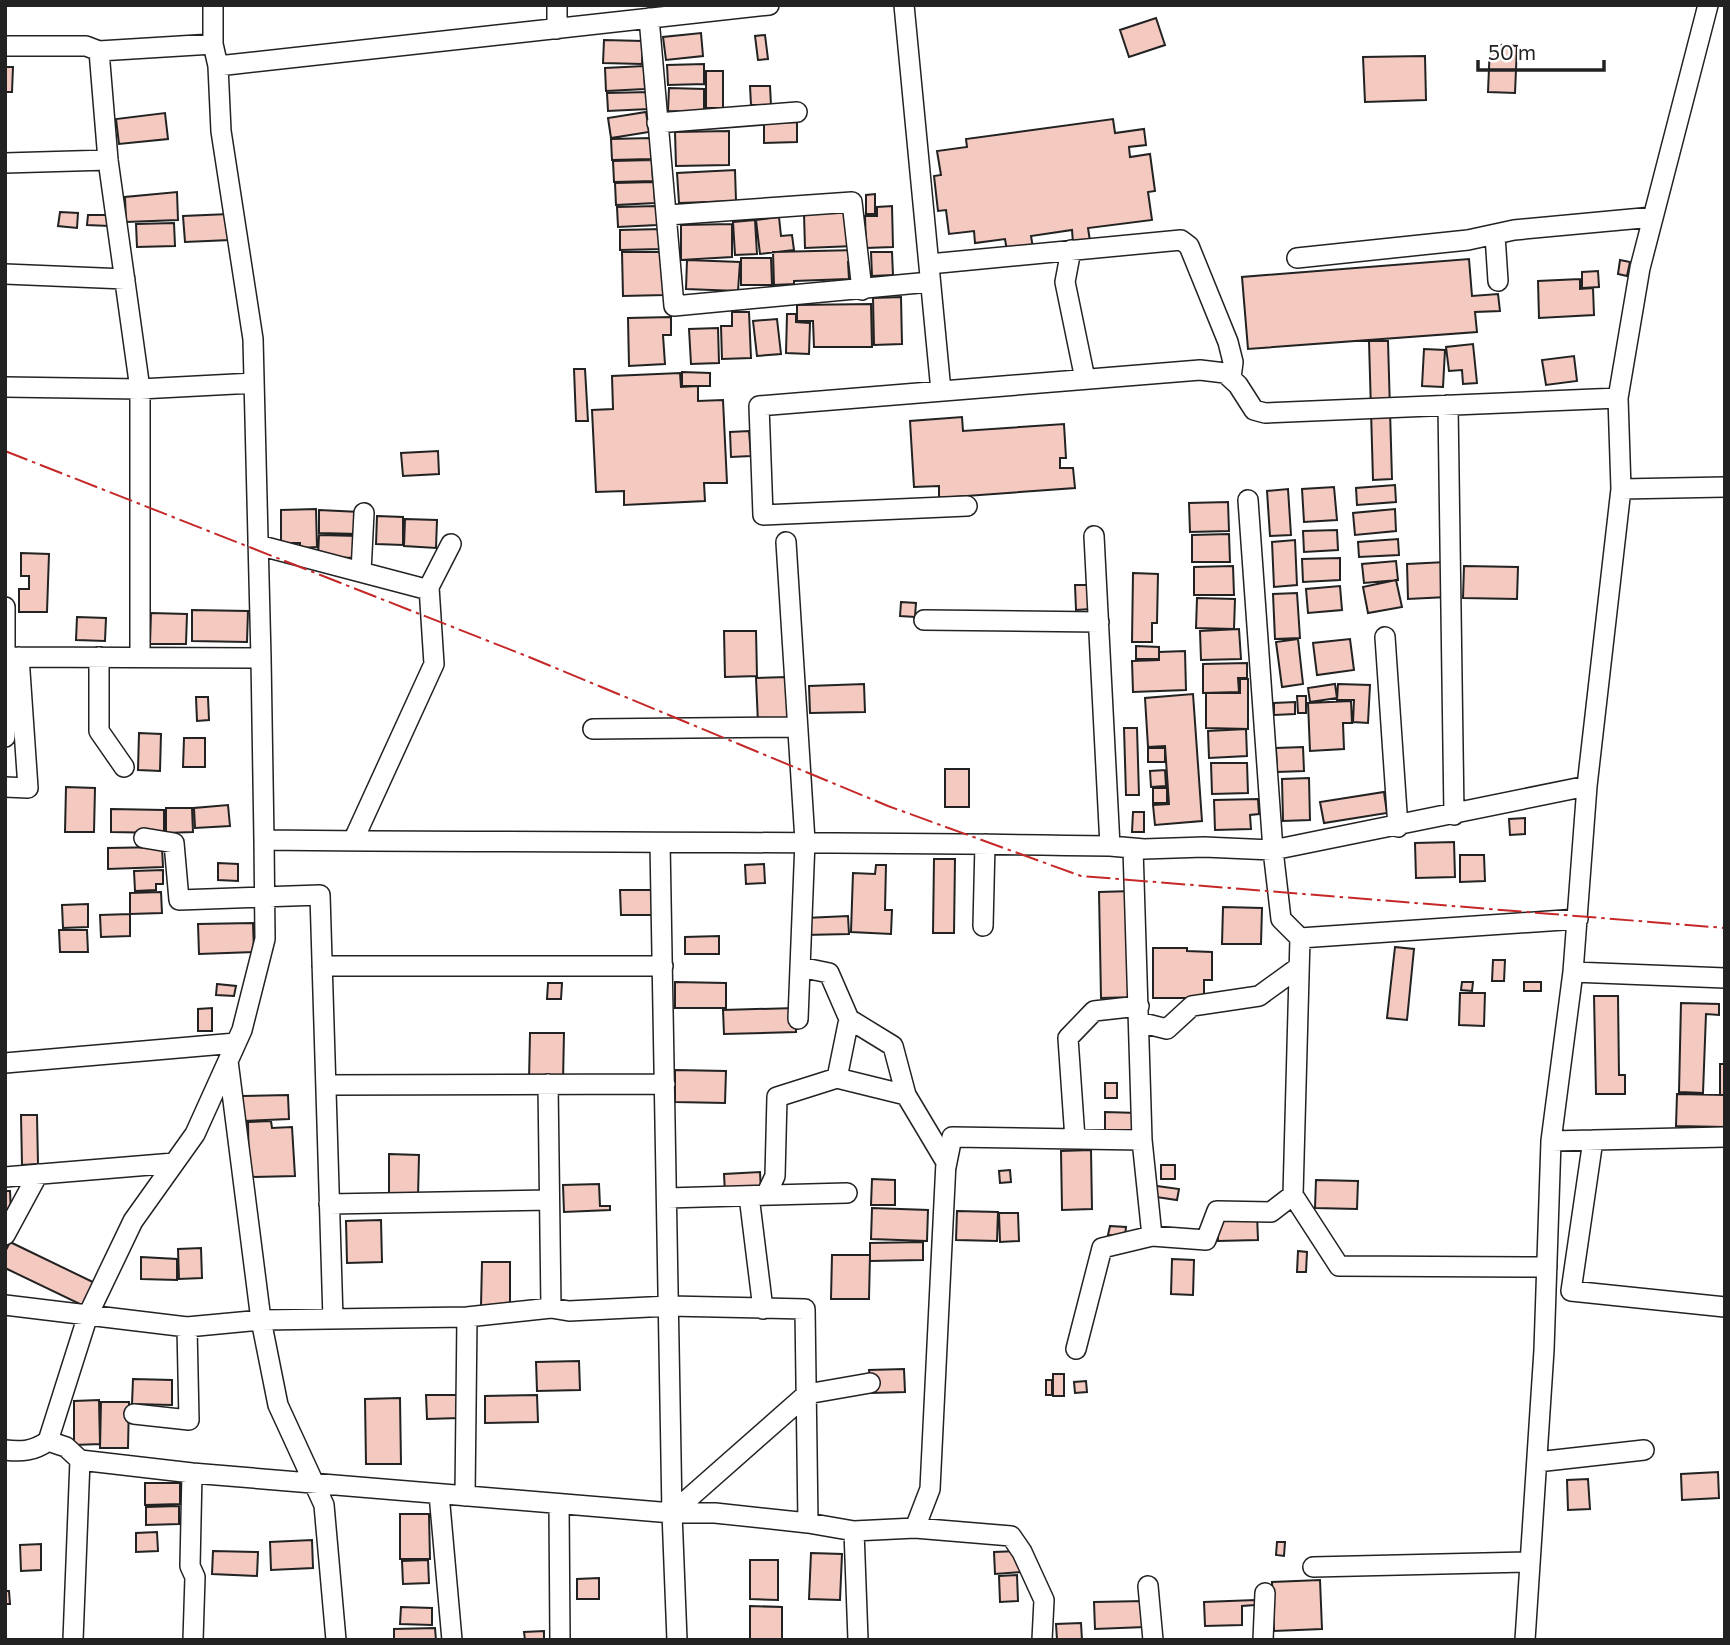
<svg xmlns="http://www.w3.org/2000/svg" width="1730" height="1645" font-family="Commissioner,sans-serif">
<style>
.building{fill:#f3c9c0;stroke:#222;stroke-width:2}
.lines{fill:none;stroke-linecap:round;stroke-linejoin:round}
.minor-casing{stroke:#222;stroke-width:22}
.minor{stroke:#fff;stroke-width:19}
.power{stroke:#c62828;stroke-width:2;stroke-dasharray:24 5 3.5 5;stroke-linecap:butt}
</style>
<rect width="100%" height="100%" fill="#fff"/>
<!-- building -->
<path class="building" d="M1156,18L1165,45L1129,57L1120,30Z
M701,33L703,56L666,60L663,37Z
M765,35L768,59L758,60L755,36Z
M604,40L643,41L642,64L603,63Z
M1490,44L1517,46L1515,93L1488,92Z
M1425,56L1426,100L1365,102L1363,57Z
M704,64V84L668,85L667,65Z
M644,66L645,89L606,91L605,68Z
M5,67H13L12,92H5Z
M706,71H723V108H706Z
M750,86H770L771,105H751Z
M669,88L704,89V112L668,111Z
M649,92V109L608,111L607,93Z
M646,112L649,132L611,138L608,118Z
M165,113L168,139L119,144L116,119Z
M1113,119L1115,133L1144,129L1146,145L1129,147L1130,157L1150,154L1155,191L1148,192L1152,220L1088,228L1090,241L1073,243L1072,230L1031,236L1033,248L1007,251L1005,239L975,243L974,231L949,234L946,210L938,211L934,176L941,175L937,151L967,147L966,139Z
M797,122V142L764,143V123Z
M729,131V165L676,166L675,132Z
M651,138L652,159L612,160L611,139Z
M652,160L653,181L614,182L613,161Z
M735,170L736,201L679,203L677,173Z
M654,182L655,203L616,205L615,183Z
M177,192L178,220L126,222L125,197Z
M875,194V214H866V195Z
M657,206V225L618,227L617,207Z
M892,206L893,247L866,248L865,216H877V207Z
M60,212L78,213L77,228L58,226Z
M852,212L854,246L805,248L804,214Z
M229,214L230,240L185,242L183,216Z
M88,215H110L109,226L87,225Z
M779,217L781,236L792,235L794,250L760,254L756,220Z
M755,220L757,254L735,255L733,222Z
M174,223L175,246L137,247L136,224Z
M732,224V257L681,260V225Z
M662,229V249L620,250V230Z
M857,250V262H848L849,279L794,281V284L774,285L773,252Z
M622,252H664L665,295L623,296Z
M871,252H892L893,275L872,276Z
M741,258H771L772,285H741Z
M1469,259L1472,296L1498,294L1500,311L1475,312L1477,332L1248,349L1242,277Z
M687,260L740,262L738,291L686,289Z
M1620,260L1630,262L1627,276L1618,274Z
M1598,271L1599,287L1582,288V272Z
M1580,279V289L1593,288L1594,315L1539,318L1538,281Z
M901,297L902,344L874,345L873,298Z
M871,304L872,347H814L813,321H797V305Z
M732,312H749L751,358L722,359L721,326H732Z
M787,314H796V322L810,323L809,354L786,353Z
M671,317V335H663L665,364L629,366L628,318Z
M777,319L781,354L757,356L753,321Z
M718,328L719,363L691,364L689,329Z
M1369,341H1388L1392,479L1373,480Z
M1473,344L1477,383L1463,384L1462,370L1449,371L1446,347Z
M1424,349L1445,350L1443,387L1422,386Z
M1574,356L1577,381L1546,385L1542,360Z
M574,369H585L588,421H576Z
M682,372L710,373V386H682Z
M680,373L681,387L698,386V401L723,400L727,483H704L705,501L624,505V491L596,492L592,410L613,409L612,376Z
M962,417L963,431L1064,424L1066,458H1060V468H1073L1075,488L939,498V486L914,487L910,421Z
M749,431L751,456L731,457L730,432Z
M438,451L439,474L403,476L401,453Z
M1395,485L1396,502L1357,505L1356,488Z
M1334,487L1337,520L1304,522L1302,489Z
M1288,489L1291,535L1270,536L1267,491Z
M1228,502L1229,531L1190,532L1189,503Z
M316,509L317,547L300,548V543H281V510Z
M1395,509L1396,531L1355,535L1353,513Z
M319,510L360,512L359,534L319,533Z
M377,516L403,517V545L376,544Z
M405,519L437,520L436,548L404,546Z
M1337,530L1338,550L1304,552L1303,531Z
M1229,534L1230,562H1192V535Z
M319,535L359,536L358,558L318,557Z
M1398,539L1399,555L1359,557L1358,542Z
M1295,540L1297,585L1274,587L1272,542Z
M21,553L49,554L47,612H19V589H29V576H21Z
M1340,558V580L1303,582L1302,559Z
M1396,561L1398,580L1364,583L1362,564Z
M1446,562L1447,597L1408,599L1407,564Z
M1233,566L1234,595H1194V567Z
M1464,566L1518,567L1517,599L1463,598Z
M1133,573L1158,574L1157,623H1152V642H1132Z
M1396,580L1402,607L1368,613L1363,587Z
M1075,585H1090L1091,609L1076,610Z
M1340,586L1342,610L1308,613L1306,589Z
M1297,593L1300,638L1275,639L1273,594Z
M1197,598L1235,599L1234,629L1196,628Z
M901,602L916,603L915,617L900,616Z
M192,610L248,611L247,642L192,641Z
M151,613L187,614L186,644H150Z
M77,617L106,618L105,641L76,640Z
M1239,629L1241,659L1201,660L1200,631Z
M724,631H756L757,676L725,677Z
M1298,639L1303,684L1282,687L1276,642Z
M1350,639L1354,670L1317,675L1313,643Z
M1136,646L1159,647V659H1136Z
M1185,651L1186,690L1133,692L1132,661L1159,660V652Z
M1247,663V678H1238L1239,692L1203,693V664Z
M787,677L788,721L758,723L756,678Z
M1240,679H1248V729L1206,728V693H1240Z
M864,684L865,712L810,713L809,686Z
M1335,684L1337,698L1310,702L1308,688Z
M1338,684L1370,685L1368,723L1353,722L1354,700H1337Z
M1193,694L1202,821L1155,825L1153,805L1169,804L1165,746L1148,747L1145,698Z
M1297,696H1306V713H1298Z
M196,697H208L209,720L197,721Z
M1351,701L1352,723H1343L1344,749L1310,751L1308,703Z
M1295,702V714L1274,715V703Z
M1124,728H1137L1139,795H1126Z
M1246,729L1247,756L1209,758L1208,731Z
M139,733L161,734L160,771L138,770Z
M184,738H205V767H183Z
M1303,747L1304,771L1277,772L1276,748Z
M1148,748H1165V762H1148Z
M1211,763H1247L1248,793L1212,794Z
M945,769H969V807H945Z
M1165,770L1166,786L1151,787L1150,771Z
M1309,778L1310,820L1283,821L1282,779Z
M66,787L95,788L94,832H65Z
M1153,788H1167V803H1153Z
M1384,792L1387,813L1324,823L1320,802Z
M1258,799L1259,814L1250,815L1251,829L1215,830L1214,800Z
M228,805L230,826L195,828L194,808Z
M166,808H192L193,832L166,833Z
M111,809L164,810V833L111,832Z
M1133,812H1144V832H1132Z
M1525,818V834L1510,835L1509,819Z
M1454,842L1455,877L1416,878L1415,843Z
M162,847L163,867L108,869V848Z
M1460,855H1484L1485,881L1460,882Z
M934,859H955L954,933H933Z
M218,863L238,864V881L218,880Z
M764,864L765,883L746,884L745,865Z
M876,865H886L885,910H892L891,934L851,932L853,873L875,874Z
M163,870V884H156V890L135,891L134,871Z
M620,890H654V915H621Z
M1133,891L1136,997L1101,998L1099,892Z
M161,892L162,913L130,914V893Z
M88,904V927L63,928L62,905Z
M1223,907L1262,908L1261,944H1222Z
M130,914V936L101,937L100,915Z
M848,916L849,934L805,935V918Z
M253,923L254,952L199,954L198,924Z
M59,930H87L88,952H60Z
M719,936V954H685V937Z
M1395,947L1414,949L1407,1020L1387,1018Z
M1153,948H1187V951L1212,952V980H1204V998H1153Z
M1493,960H1505L1504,981H1492Z
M675,982L726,983V1008H675Z
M1462,982H1473L1472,991L1461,990Z
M1524,982H1541V991H1524Z
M548,983H562L561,999H547Z
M217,984L236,986L234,996L216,995Z
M1460,993H1485L1484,1026L1459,1025Z
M1594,996H1618L1619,1075H1625V1094H1596Z
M1681,1003L1719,1004V1015L1706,1014L1703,1093L1679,1092Z
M212,1008V1031H198V1009Z
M795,1008L796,1032L724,1034L723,1010Z
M530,1033H564L563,1081L529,1080Z
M1720,1064H1725V1095H1720Z
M675,1070L726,1071L725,1103L675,1102Z
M1105,1083H1117V1098H1105Z
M1677,1094L1725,1095V1127L1676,1126Z
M288,1095L289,1119L243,1121L242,1096Z
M1105,1112L1138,1113V1136H1105Z
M21,1115H37L38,1164L22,1165Z
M271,1121L272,1128L292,1127L295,1176L249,1177L248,1122Z
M1091,1150L1092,1209L1062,1210L1061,1151Z
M389,1154L419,1155L418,1197H389Z
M1161,1165H1175V1179H1161Z
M1010,1170L1011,1182L1000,1183L999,1171Z
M760,1172L761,1192L725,1193L724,1174Z
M872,1179L895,1180V1205H871Z
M1316,1180L1358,1181L1357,1209L1315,1208Z
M599,1184L600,1206H610V1210L564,1212L563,1185Z
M1157,1186L1179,1189L1177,1200L1156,1197Z
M5,1191H10L11,1211H5Z
M872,1208L928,1210L927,1241L871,1239Z
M957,1211L998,1212L997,1241L956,1240Z
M999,1213H1018L1019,1241L1000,1242Z
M1257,1214L1258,1240L1218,1241L1217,1215Z
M381,1220L382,1262L347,1263L346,1221Z
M1110,1226L1126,1227L1125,1237L1108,1235Z
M10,1242L97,1284L86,1307L5,1268V1252Z
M923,1242V1260L870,1261V1243Z
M201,1248L202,1278L179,1279L178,1249Z
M1298,1251L1307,1252L1306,1272H1297Z
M832,1255H870L869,1299H831Z
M141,1257L177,1259V1280L141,1279Z
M1172,1259L1194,1260L1193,1295L1171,1294Z
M482,1262H510V1307L481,1306Z
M579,1361L580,1390L537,1391L536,1362Z
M904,1369L905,1392L871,1393L869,1370Z
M1053,1374H1064V1396H1053Z
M133,1379L172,1380V1405L132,1404Z
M1046,1380H1052V1395H1046Z
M1086,1381L1087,1392L1075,1393L1074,1382Z
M426,1395H459V1418L427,1419Z
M537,1395L538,1422L485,1423V1396Z
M400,1398L401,1464H366L365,1399Z
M99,1400L100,1444L74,1445V1401Z
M101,1402H129L128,1448H100Z
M1718,1472L1719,1498L1682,1500L1681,1474Z
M1588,1479L1590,1509L1568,1510L1567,1480Z
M145,1483H180V1504L145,1505Z
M179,1506V1524L146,1525V1507Z
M400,1514H429L430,1559H400Z
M157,1532L158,1551L136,1552V1533Z
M312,1540L313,1568L271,1570L270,1542Z
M1277,1542H1285L1284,1556L1276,1555Z
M41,1544V1570L21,1571L20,1545Z
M213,1551L258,1552L257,1576L212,1574Z
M1020,1551L1021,1572L995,1574L994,1552Z
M811,1553L842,1554L840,1600L809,1599Z
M428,1560L429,1583L403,1584L402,1561Z
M750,1560H778V1600L750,1599Z
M1017,1575L1018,1601L1000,1602L999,1576Z
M599,1578V1599H577V1579Z
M1320,1580L1322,1629L1274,1631L1272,1582Z
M5,1591H9L10,1604H5Z
M1255,1600V1605L1242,1606V1625L1205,1626L1204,1602Z
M1144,1601L1145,1627L1095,1629L1094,1602Z
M750,1606L782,1607V1640H750Z
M401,1607L432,1608V1625L400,1624Z
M1081,1623L1082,1640H1057L1056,1624Z
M435,1628L436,1640H394V1629Z
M544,1631V1640H525L524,1632Z"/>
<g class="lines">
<defs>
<path id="minor" d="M213,5V44L218,66L221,131L253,339L261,658
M557,5V29
M904,5L941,391
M649,18L674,306L930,282
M5,46H86L99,51L213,44
M99,51L108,160L140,389V657
M218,66L769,5
M657,123L797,112
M5,163L108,160
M668,215L852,202L862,290
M1495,235L1498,281
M1071,250L1065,282L1085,379
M1297,258L1468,240L1514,230L1653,217
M929,264L1181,240L1189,246L1228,342L1233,362L1231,378
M5,274L125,279
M5,387L140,389L254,383
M1448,405L1454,815
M1621,489L1725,487
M1248,500L1273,850L1281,919L1300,938L1293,1195
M967,506L763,515L759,406L1200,370L1225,373L1238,385L1254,410L1265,413L1618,398
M1094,536L1110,846
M786,542L805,841L798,1019
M258,545L429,590
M361,572L364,513
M5,607V737
M924,620L1099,622
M1385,637L1398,827
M5,657L261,658L264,840C546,843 828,841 1110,846L1144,849L1204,847L1273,850L1587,786L1573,972L1551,1141L1544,1350L1525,1640
M99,657V731L124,767
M593,729L796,727
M1587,786L1621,489L1618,398L1640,268L1708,5
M5,787L28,788L19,657
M144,838L174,843L179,900L320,895L333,1319
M353,841L434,664L429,587L451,544
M660,843L672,1513
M1133,848L1142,1140L1152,1236
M983,926L985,844
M1300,938L1578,919
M322,966H663
M800,967L829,973L849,1019L893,1046L906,1095L946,1162L930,1489L915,1528
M1573,972L1725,978
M1139,1022L1167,1029L1192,1006L1259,996L1299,967
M228,1061L261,1320L278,1405L324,1505L336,1640
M5,1063L236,1043
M837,1078L849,1019
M548,1084L551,1308
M326,1085L665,1084
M1075,1139L1068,1038L1094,1011L1139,1006
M1593,1140L1571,1291L1725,1307
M1551,1141L1725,1137
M946,1167L952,1137L1142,1140
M5,1177L174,1163
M766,1195L775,1176L777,1097L837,1078L906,1095
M749,1196L763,1309
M667,1198L847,1193
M329,1204L549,1200
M5,1235L38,1174
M5,1305L187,1327L261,1320L467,1317L551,1308L569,1311L669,1306L805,1309L808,1523
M1076,1349L1102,1248L1152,1236L1206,1240L1217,1211L1271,1212L1293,1195L1339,1266L1547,1267
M134,1414L189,1420L187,1327
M48,1441L66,1447L80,1460L192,1473L672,1513L677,1640
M5,1450C22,1452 34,1451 48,1441L88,1315L133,1221L195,1134L242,1030L265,939L264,840
M1537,1462L1644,1450
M192,1473L190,1566L195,1577L193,1640
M439,1494L452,1640
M465,1496L467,1317
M559,1504L560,1640
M672,1513H715L808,1523L854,1531L915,1528L1011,1536L1022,1552L1044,1600L1042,1640
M672,1513L807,1394L870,1383
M854,1531L858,1640
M1313,1567L1530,1562
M1148,1586L1153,1640
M73,1640L80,1460
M1263,1640L1265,1593"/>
</defs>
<!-- minor casing -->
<use href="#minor" class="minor-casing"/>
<!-- minor -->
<use href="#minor" class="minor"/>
<!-- power -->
<path class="power" d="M5,451L529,657L888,806L1081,876L1725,928"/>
</g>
<!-- border -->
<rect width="1730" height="1645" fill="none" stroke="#222222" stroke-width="14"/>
<!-- scale -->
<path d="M1478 60v10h126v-10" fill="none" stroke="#222222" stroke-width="3.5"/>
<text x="1488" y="60" font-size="21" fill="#222222" stroke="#ffffff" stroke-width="5" paint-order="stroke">50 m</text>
</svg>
